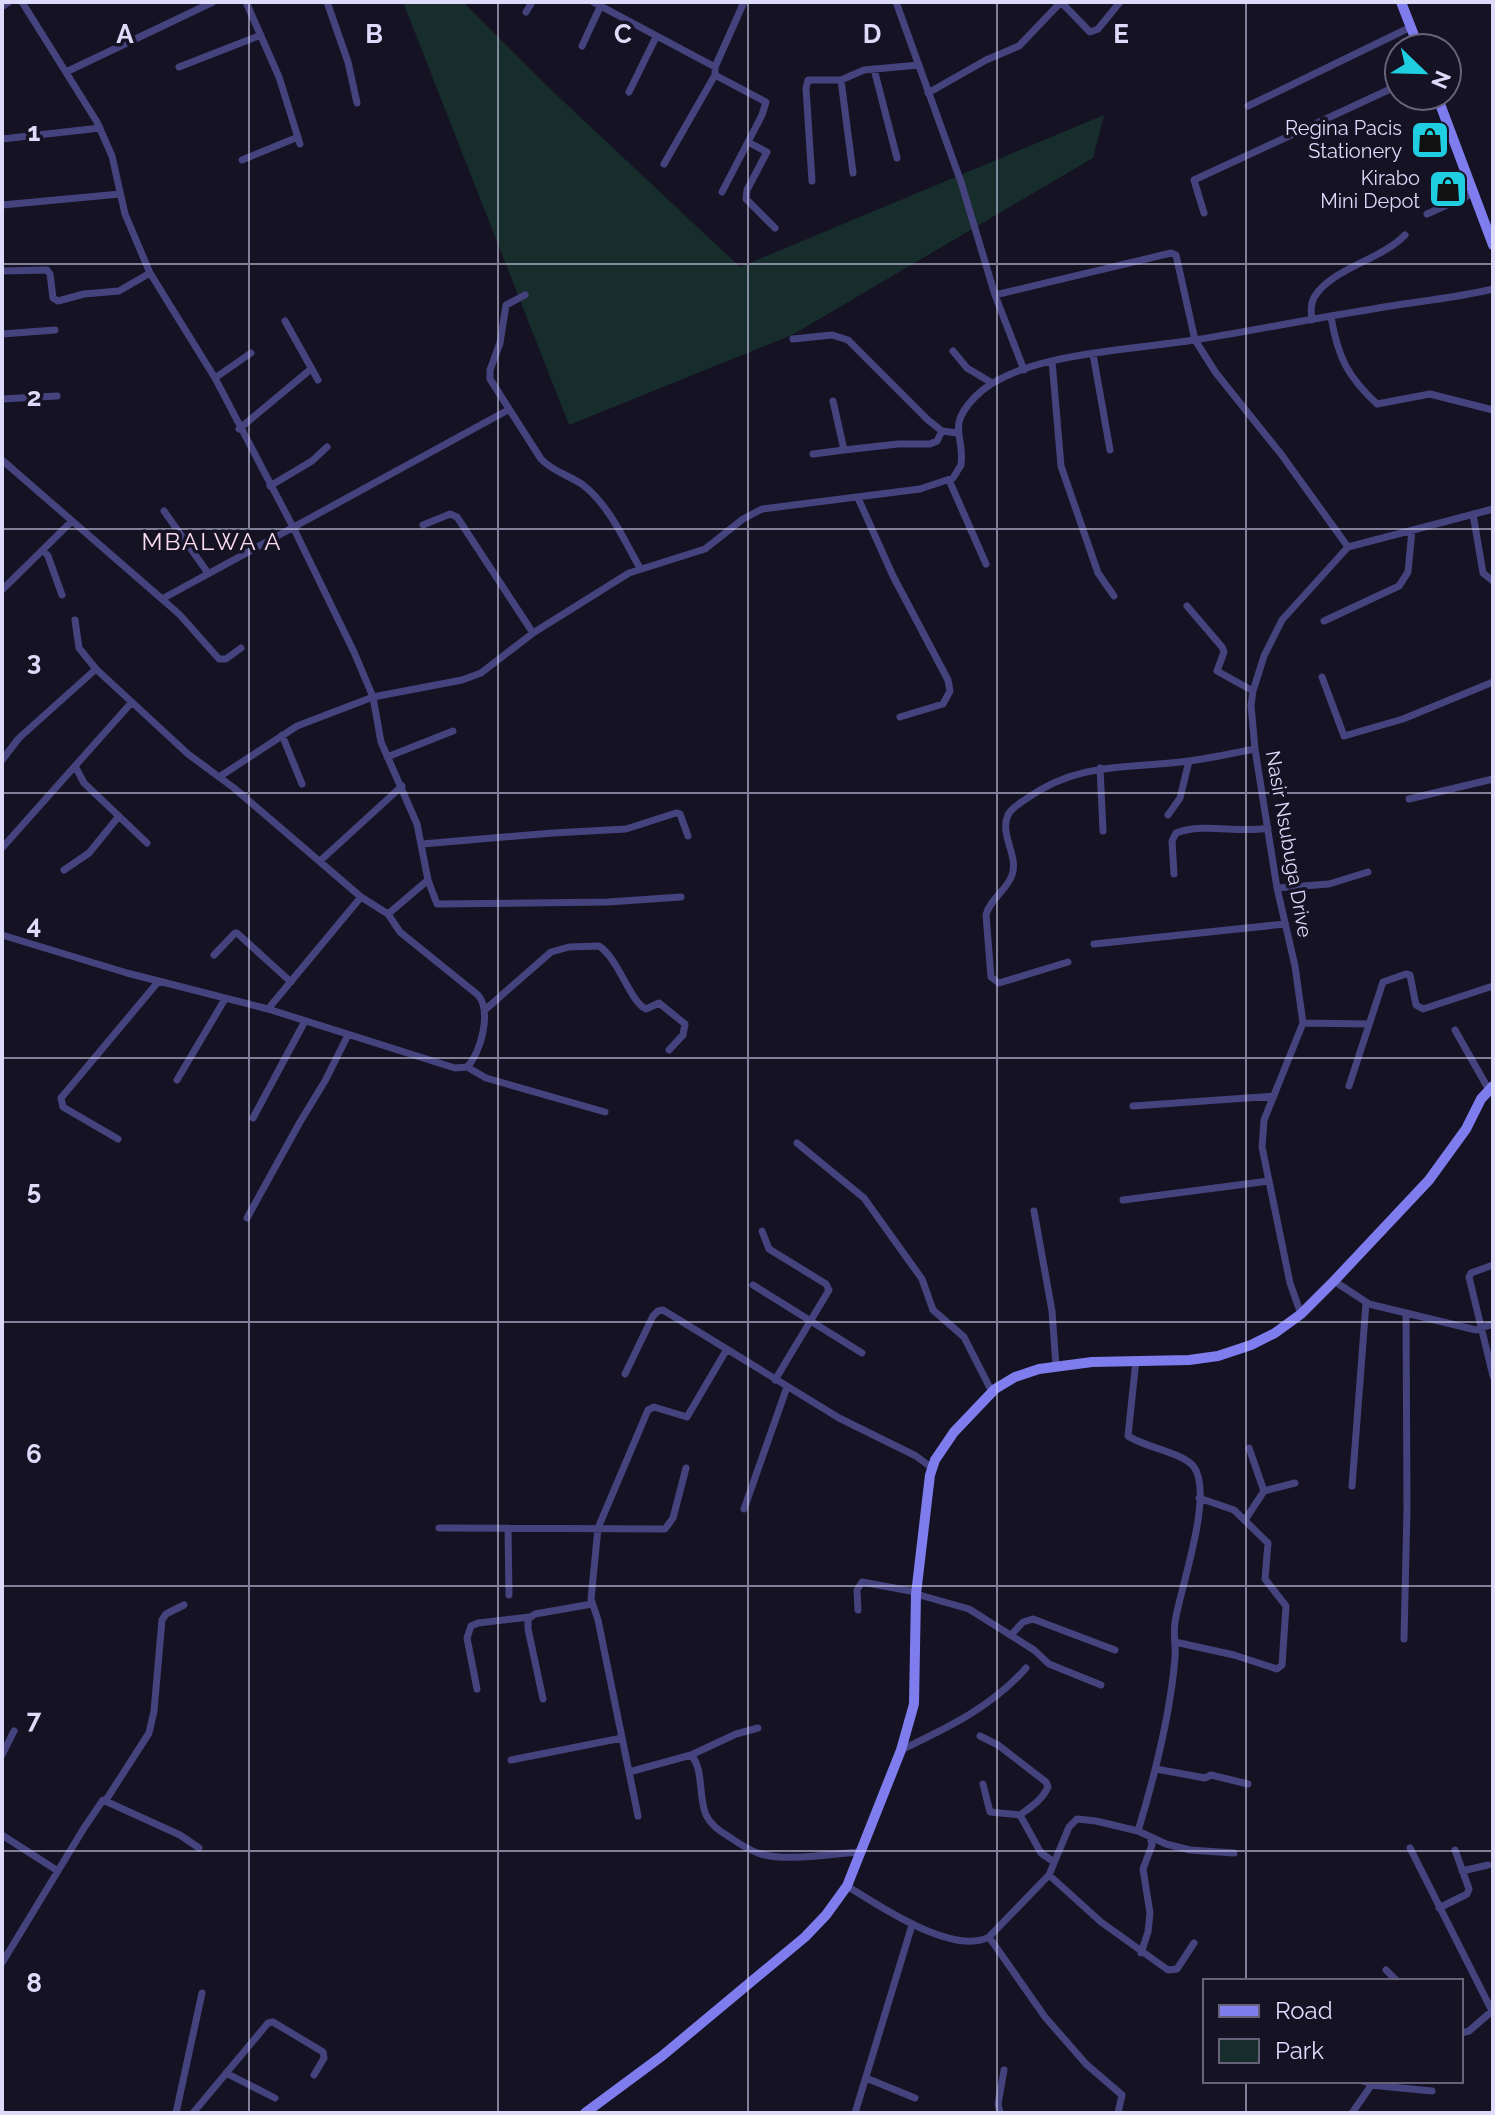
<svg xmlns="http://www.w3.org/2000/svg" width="1495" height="2115" font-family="Raleway,sans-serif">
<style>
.green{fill:#162d2c}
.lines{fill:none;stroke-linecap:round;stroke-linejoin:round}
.street{stroke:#45437d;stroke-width:7}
.secondary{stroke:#7f7dee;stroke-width:10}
.grid{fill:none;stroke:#dddafa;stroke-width:2;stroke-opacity:0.55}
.labels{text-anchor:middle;stroke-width:7;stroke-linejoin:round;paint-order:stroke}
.poi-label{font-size:20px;fill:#dddafa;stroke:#151224;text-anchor:end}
.street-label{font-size:20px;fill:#dddafa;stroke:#151224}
.quarter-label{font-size:24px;letter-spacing:2px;fill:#fadbef;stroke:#151224}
.grid-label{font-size:26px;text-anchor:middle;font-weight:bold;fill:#dddafa;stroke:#151224;stroke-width:7;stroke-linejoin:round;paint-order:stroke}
</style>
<rect width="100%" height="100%" fill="#151224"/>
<!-- green -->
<path class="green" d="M403,2H463L547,86L740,267L1104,115L1093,158L792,335L569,425Z"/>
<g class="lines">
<!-- street -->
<path class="street" d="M22,2L97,122L112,156L125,214L150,273L215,378L293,527L354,652L373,697L462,680L481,673L533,633L629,573L705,549L743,519L762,509L920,489L953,478L961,465C965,434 946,428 974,398C1017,352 1134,350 1194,340C1252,331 1309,319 1367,310C1409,302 1451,299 1493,289
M246,2L279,77L300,144
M327,2L348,62L357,103
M593,2L715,67
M896,2L961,182L995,295L1024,370
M1061,2L1090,32L1098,29L1120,2
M2,7L9,2
M526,12L532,2
M582,46L600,7
M179,67L261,35
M874,69L897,158
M66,72L213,2
M715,75L766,102L762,115L722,192
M841,80L853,173
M629,92L656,37
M928,93L986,60L1019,46L1061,2
M1248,106L1411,27
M2,139L100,128
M748,142L767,152L747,190L746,199L775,228
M242,160L298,137
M664,164L715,75V67L744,2
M812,181L806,88L808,80H841L864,70L919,65
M2,205L120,194
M1204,213L1194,180L1399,85
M1427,214L1474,193
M2,271L47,270L50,274L53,298L58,301L84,294L119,291L150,273
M525,295L506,305L500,343L490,370V379L541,459C553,472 569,475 583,485C609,505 624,540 640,568
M995,295L1171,253L1176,255L1195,340L1216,373L1281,454L1348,547
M1331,317C1338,357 1347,376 1377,404L1430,394L1493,410
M1312,320C1311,312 1310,303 1315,296C1333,268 1381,260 1405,235
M285,321L318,380
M2,334L55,330
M793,339L832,335L848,340L928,420L942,431L957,433
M953,351L967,368L992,383
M1093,354L1110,450
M1052,361L1061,466L1098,573L1114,596
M215,378L251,353
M2,399L57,396
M833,401L844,450L898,444H930L937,441L942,431
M239,429L311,369
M813,454L844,450
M2,460L162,599L508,410
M949,480L986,564
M270,486L312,461L327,447
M858,498L893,576L948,680L950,691L943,704L900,717
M164,511L208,573
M1473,514L1483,573L1493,581
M423,525L450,514L457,517L533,633
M43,550L48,556L62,595
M2,590L71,522
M162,599L180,615L219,659H226L241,648
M1187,606L1222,647L1224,652L1217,671L1253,691
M1324,621L1399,586L1408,572L1412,530
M1322,677L1344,736L1403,719L1493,682
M282,735L302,784
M387,757L453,731
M2,760L19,738L96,669
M75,766L84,783L147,843
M1100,768L1103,831
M219,777L297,726L373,697L381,742L417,824L428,880L437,904L608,902L681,897
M1409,799L1493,779
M1168,815L1180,798L1189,761
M422,844L553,833L626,829L676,813L680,814L688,836
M2,848L132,702
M320,861L402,786
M64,870L89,853L119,816
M1174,874L1172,841L1176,833C1205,822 1237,834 1268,828
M1277,888L1329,884L1368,872
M388,914L428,880
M2,935L127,973L268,1009L455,1068L467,1067C481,1053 492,1011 478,995L400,932L388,914L361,897L234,788L188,754L96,669L79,648L75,620
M1094,944L1285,924
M214,955L235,933H237L291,982
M1068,962L999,983L991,977L986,915C990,899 1007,890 1012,875C1019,856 999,834 1008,815C1011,808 1019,804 1026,799C1079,761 1128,769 1189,761C1211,758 1233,753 1255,749
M268,1009L361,897
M486,1009L551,952L569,947L599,946C619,959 630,1002 646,1009L659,1003L685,1024L683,1035L669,1050
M1303,1023L1368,1024
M1455,1030L1489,1090
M467,1067L486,1078L605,1112
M177,1080L225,999
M1349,1086L1383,982L1406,974L1410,975L1416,1005L1423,1009L1493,986
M1133,1106L1274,1096
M253,1118L305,1021
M118,1139L63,1107L61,1098L158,982
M797,1143L864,1198L922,1279L933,1310L964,1337L992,1392
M1123,1200L1269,1181
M1034,1211L1052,1311L1056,1366
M247,1218L300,1122L325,1081L348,1035
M762,1231L769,1249L826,1284L829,1290L775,1380
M1493,1265L1471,1273L1469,1277L1493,1376
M1334,1281L1369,1304L1476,1330L1493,1324
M753,1285L862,1353
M1301,1314L1290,1283L1262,1147L1264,1120L1303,1023L1295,966L1277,888L1255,749L1251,705L1253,691L1264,656L1282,620L1348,547L1493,509
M1136,1360L1128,1436C1144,1447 1184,1453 1194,1467C1214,1495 1180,1589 1175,1622C1173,1634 1176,1646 1175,1658C1170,1717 1155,1775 1138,1831
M625,1374L653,1316L658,1311L663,1310L839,1418L916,1456L932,1468
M1249,1448L1264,1491
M1352,1486L1366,1303
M744,1509L787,1387
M1245,1520L1264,1491L1295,1483
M439,1528L665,1529L673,1518L686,1468
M508,1528L509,1595
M916,1594L969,1609L1034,1650L1049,1664L1101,1685
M858,1610L857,1590L862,1582L916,1592
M1011,1635L1023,1622L1033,1619L1115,1650
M1404,1639L1407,1509L1406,1313
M1175,1642L1234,1655L1277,1669L1282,1665L1286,1606L1265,1579L1268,1543L1234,1510L1199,1498
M477,1689L467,1638L471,1626L478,1623L530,1617
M543,1699L528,1629V1619L535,1614L592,1604
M980,1736L998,1745L1046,1782L1048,1787C1042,1800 1031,1807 1020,1815
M901,1750C947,1728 992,1707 1026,1668
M2,1755L14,1731
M691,1755L736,1734L758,1728
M511,1760L622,1738
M1156,1769L1205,1778L1211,1775L1248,1784
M629,1772L691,1755C704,1769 698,1796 706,1815C711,1825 719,1831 728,1836C738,1843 750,1851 761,1854C789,1862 832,1853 862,1852
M983,1784L990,1812L1020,1815L1041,1853L1054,1862
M106,1800L149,1733L154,1711L162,1620L166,1614L184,1605
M638,1816L598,1620L591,1599L598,1528L648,1410L654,1407L687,1417L727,1349
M2,1835L58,1871
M1410,1848L1493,2013
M1462,1871L1488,1865
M1049,1875L1101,1922L1168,1970L1177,1969L1194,1943
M847,1886C878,1905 952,1956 989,1937L1049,1875L1069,1827L1077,1819L1096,1821L1138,1831L1166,1844L1190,1850L1234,1853
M1439,1908L1467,1894L1469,1889L1455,1850
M989,1937L1045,2017L1086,2064L1122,2095L1118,2113
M1141,1953L1148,1932L1150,1913L1143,1869L1152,1845L1150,1837
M2,1963L84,1828L103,1800L180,1835L199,1848
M1386,1970L1397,1981
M1461,2033L1469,2031L1492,2011
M226,2073L275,2098
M866,2078L915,2098
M1370,2085L1432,2091
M176,2113L202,1993
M193,2113L268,2023L273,2022L323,2052L324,2058L314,2075
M855,2113L912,1925
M1000,2113L998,2104L1004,2070
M1352,2113L1370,2087L1369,2083L1362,2081"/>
<!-- secondary -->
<path class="secondary" d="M1401,2L1419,48
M1437,96L1493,245
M585,2113L662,2056L805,1937L826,1915L847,1886L901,1750L914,1704L916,1594L930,1475L935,1460L954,1432L995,1389L1015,1377L1039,1369L1092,1362L1189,1360L1218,1356L1251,1345L1275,1333L1301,1314L1334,1281L1429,1180L1466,1129L1481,1099L1493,1086"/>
</g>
<!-- grid -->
<path class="grid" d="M249,2V2113M498,2V2113M748,2V2113M997,2V2113M1246,2V1981M2,264H1493M2,529H1493M2,793H1493M2,1058H1493M2,1322H1493M2,1586H1493M2,1851H1493M1246,2081V2113"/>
<!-- icons -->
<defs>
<symbol id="shop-square" viewBox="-11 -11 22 22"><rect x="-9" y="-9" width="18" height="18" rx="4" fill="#1fcfe1" stroke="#151224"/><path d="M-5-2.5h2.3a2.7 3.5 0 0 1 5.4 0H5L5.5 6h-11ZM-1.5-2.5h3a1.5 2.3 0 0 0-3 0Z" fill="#111"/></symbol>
</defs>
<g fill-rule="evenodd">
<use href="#shop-square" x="1408" y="118" width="44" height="44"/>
<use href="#shop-square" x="1426" y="167" width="44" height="44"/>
</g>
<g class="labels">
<!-- poi labels -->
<g class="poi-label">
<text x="1402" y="135">Regina Pacis<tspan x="1402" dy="23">Stationery</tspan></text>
<text x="1420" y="185">Kirabo<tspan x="1420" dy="23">Mini Depot</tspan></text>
</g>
<!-- street labels -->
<g class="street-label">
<text transform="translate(1289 844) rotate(80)" y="7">Nasir Nsubuga Drive</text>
</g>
<!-- quarter labels -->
<g class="quarter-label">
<text x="212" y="550">MBALWA A</text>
</g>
</g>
<g class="grid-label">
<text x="125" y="43">A</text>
<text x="374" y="43">B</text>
<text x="623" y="43">C</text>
<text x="872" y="43">D</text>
<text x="1121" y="43">E</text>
<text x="34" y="141">1</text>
<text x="34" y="406">2</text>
<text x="34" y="670">3</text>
<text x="34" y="934">4</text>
<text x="34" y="1199">5</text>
<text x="34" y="1463">6</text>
<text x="34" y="1728">7</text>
<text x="34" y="1992">8</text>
</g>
<!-- border -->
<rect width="1495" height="2115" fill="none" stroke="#dddafa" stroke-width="8"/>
<!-- legend -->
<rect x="1203" y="1979" width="260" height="104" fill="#151224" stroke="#65627a" stroke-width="2"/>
<rect x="1219" y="2005" width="40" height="12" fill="#7f7dee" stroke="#65627a" stroke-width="2"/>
<text x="1275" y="2019" font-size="24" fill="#dddafa">Road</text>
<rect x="1219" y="2039" width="40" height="24" fill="#162d2c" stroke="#65627a" stroke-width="2"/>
<text x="1275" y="2059" font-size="24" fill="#dddafa">Park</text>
<!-- north arrow -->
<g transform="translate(1423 72) rotate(113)"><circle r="38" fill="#151224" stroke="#65627a" stroke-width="2"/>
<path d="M0-6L14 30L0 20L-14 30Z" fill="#1fcfe1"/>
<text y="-12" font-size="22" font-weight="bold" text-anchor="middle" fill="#dddafa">N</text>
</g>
</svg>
